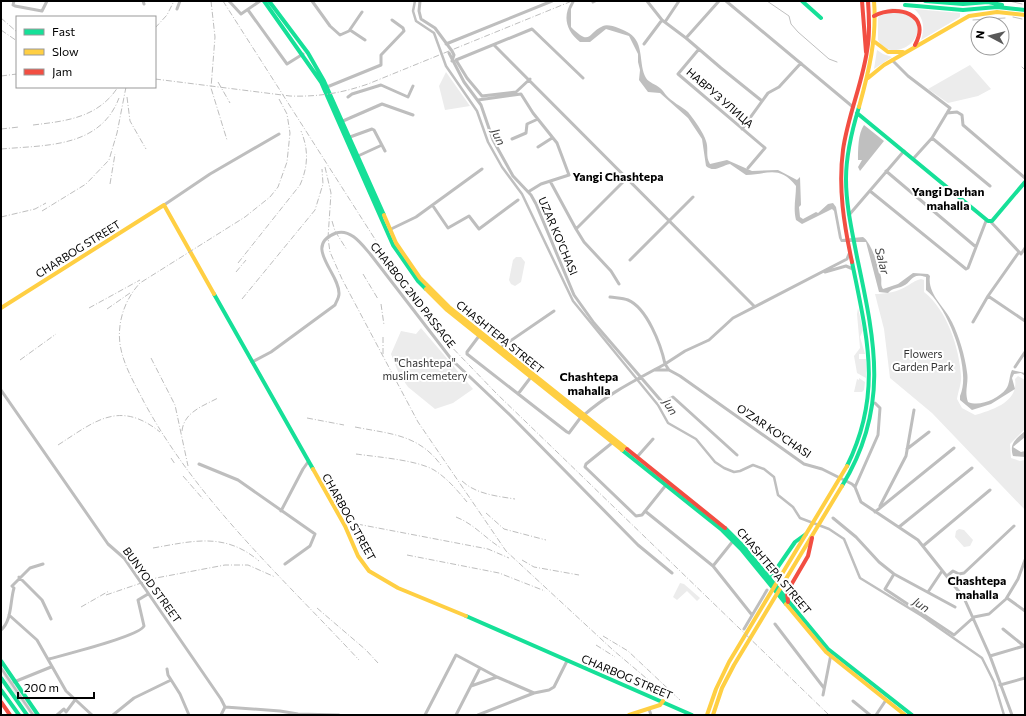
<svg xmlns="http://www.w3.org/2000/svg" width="1026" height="716" font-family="Commissioner,sans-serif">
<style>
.green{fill:#ececec}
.water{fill:#bfbfbf}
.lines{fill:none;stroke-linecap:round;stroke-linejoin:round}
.stream{stroke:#bfbfbf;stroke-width:1}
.canal{stroke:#bfbfbf;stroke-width:2.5}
.street{stroke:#bebebe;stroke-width:3}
.fast{stroke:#16e098;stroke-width:4}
.slow{stroke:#ffcf43;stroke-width:4}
.jam{stroke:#f24e42;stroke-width:4}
.rail{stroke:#bebebe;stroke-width:1;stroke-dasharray:6 2 1 2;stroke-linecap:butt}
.labels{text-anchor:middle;stroke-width:4;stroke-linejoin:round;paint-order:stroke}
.street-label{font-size:11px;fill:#000;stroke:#fff}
.park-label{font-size:11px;fill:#333;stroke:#fff}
.water-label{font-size:12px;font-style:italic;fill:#444;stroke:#fff}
.neighbourhood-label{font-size:12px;font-weight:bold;fill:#000;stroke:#fff}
</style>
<rect width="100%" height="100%" fill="#fff"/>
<!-- green -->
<path class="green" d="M891,8L906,10C909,14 914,18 916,23C925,45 888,62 878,40V18L880,15Z
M914,9L960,13V17L921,40C925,29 924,17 914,9Z
M877,50L883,54L892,57L874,69Z
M970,65L991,89L978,96L948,103L928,89Z
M446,72L470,106L445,110L439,86Z
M516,257H521L525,262L521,282L515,286L511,284L509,280L513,260Z
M921,279L924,280V292C947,310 959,347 961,375C962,382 958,392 957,399L962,408L975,415C992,410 1019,402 1015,379L1018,376L1025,380V429L1010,444L1011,458L1020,461L1025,460V510L932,413L890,378L884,329L875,294C885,294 898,292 907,286C912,283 914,281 921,279Z
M858,308L863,330L860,337L865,354H859V359H866V378L857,373L854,356L860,348L857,314Z
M421,328L473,389L453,403L435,409L408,387L399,374L391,354L401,331L416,334Z
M859,378L865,382L864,390L862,392H854L857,379L859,380Z
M959,529L964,530L973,540L970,546L964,547L955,537L956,531Z
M680,583L684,584L700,598L697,601L687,591L677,600L673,597Z
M1,665L36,715H31C22,702 1,680 1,665Z"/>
<!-- water -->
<path class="water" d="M572,1H575L571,9V27C591,47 587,33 603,26C609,23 624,30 629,33C645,43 638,64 646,78C649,83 656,84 660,88C663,90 664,93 666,95C672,102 681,106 688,112C693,118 704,133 706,141C709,149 705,156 710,164L727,160L752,171L778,170L797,180L800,177L801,205L799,207L800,217L803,219L816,212L818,213L828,204L833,203L836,207L842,239L863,237C871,242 879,267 881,277C882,281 880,285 883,289L898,284L913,273L928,274L930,276C927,294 945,307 952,322C959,336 965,356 967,372C969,383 964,391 968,402C980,407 998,399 1006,389C1010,384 1009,376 1012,370L1025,373V376L1021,373L1014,374L1012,378L1015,389L991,404L972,410L960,400V396C972,370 948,307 926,290V277C911,272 912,282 903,286C897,289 894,287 888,293L879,292L866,242H841L839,238L834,211L832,209L802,224L796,220C793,208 796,198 796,186C779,164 766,175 746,175L730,164C721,166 714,173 706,166L702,139L688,118L660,93L648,92L639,80L640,70L638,62V54L629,36L606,29L590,42H580C566,31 562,16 572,1Z
M864,125L884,141L860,171L858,167L862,160H858C858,150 858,133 864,125Z
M1025,431V437L1013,447L1021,452L1025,451V457L1013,456C1009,443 1016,439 1025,431Z"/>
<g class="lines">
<!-- stream -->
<path class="stream" d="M767,1L789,16L791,24L798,32L829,59L837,62
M1009,1L1022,4
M1013,17L1022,19
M973,20L1005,18
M1022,67L1025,70"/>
<!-- canal -->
<path class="canal" d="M415,1L413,11L416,21L434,33L446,66L477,111L488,142L502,167L522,194L573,301L658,405L668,423L696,439L715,462L724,468L734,472L740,471L753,465L764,469L774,477L778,495L793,507L800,518L829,529L844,539L860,578L922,616L982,658L994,682L1004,715
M1,668L33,715"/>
<!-- street -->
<path class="street" d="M14,1L13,5L15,6L42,11L47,1
M143,1L144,4
M229,1L241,14L260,1
M312,1L330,26L340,35L349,31L362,12
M420,1L419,11L421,19L435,28L452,51L454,55L452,61
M647,1L662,20L686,38L721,68L762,101
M726,1L853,107
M593,2L595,1
M177,9L180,1
M248,10L287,64L303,54
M665,22L679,1
M350,30L365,40
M686,38L719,1
M446,44L552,1
M644,44L662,20
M494,45L754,306
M699,49L678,74L765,148L748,168
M449,53L464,82L481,105L493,140L513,176L531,195L536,204L574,295L594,323L663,403L673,397L737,455
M892,60L908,76L950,108L932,138L913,159
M530,79L516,92L482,96L467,78L456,60L532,29L583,78
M327,87L381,65V55L404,31L403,28L392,20
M348,97L352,94L381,85L408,97L413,86
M478,100L521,94L533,113L557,143L569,175L541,184L528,192
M947,113L957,112L962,115L963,125L1025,178
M343,121L382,104L413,115
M742,129L768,93L779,87L801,63
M350,137L372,129L374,130L385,151
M932,138L990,186
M512,139L526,133L527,124L538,119
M538,147L552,138
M358,156L382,145
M886,171L976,247
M550,181L576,229L627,178
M870,191L966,269L968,268L986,221
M164,205L210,174L279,134
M433,206L448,228L469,216L479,229L518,200
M849,215L904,151
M990,221L1021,254L1025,248
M576,229L584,242L611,271L619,284
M389,230L416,217L482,169
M630,260L693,197
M825,272L846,266L853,269
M988,296L1025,321
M610,297C616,298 623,298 628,300C647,308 661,345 665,364L685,351L709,340L733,318L847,259L849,254
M973,322L988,296L1019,252
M479,336L467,352V354L567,432L569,433L581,417
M500,348L554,311
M252,362L271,352L335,305C336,302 339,298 339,294C340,273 302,246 336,233C351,228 363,246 371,255L452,360L511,416L638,545L672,573
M1015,367L1025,352
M654,370H669L680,376L804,464L822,469L852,484L855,487L861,502L918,540L964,598L990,656L1012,715
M1,390L108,544L124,558L221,699L225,707L221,715
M518,394L531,377
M584,415C609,393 636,380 665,364L669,370
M612,443L586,464L585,467L636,516L642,515L666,485
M907,449L929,432
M637,457L653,439
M199,464L238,480L315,534L310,546L285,564
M855,487L878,435L880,408L875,403
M880,506L906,456L914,410
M281,511L303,469L308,462
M645,511L713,566L752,615
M875,512L954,448
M833,518L856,537L879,562L894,574L955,607
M899,527L972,468
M923,546L990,490
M713,566L733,541
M894,574L885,589L954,635L974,617L989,614L1006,599L1018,579L1025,560
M947,576L953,571L959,574L964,573L1014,526
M19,577L42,600L51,619
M928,592L942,571
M1007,598L1025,611
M9,615L37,640L66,691L92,715
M775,624L824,688
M744,629L767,590
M1,630C12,621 10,601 14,588L12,586L30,568L43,564
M990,656L1024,646L1003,629
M49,659C63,655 140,636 144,626L138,600L148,594
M167,669L168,675L180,694L189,715
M14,682L51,667
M1000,685L1025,678
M471,686L497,677
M823,695L831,654
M853,701L870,715
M225,707L280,711L298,714L339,715
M649,709L651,715
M57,715L64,709L66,712L75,700
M113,715L134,698L171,680
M425,715L456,655L497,677L534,693
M456,715L480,668
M478,715L534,693L549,690L554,687L567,661
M876,715L886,700"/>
<!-- fast -->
<path class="fast" d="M264,1L321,82L393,245L418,281L426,289
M269,1L308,53L324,81L384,215
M802,1L821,18
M925,1L963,4L988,2L1002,5
M905,5L963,10L997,7L1025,10
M857,113L988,221H992L1025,182
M214,294L313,469
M622,450L722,530L741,549L786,604
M847,466C883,393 867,337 852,262
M842,486C890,408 875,342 857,257C852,231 846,205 846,179C846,154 852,130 859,107
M725,528L743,546L828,649L912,715
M765,573L775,571L795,542L806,534
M768,582L776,571
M466,616L692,715
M1,661L38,715
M1,678L27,715
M1,690L19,715"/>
<!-- slow -->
<path class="slow" d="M875,42L888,52H903
M868,78L884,65L969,16L997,12L1025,15
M859,107C869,71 877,38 874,1
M384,215L396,243L420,278L449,307L627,449
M426,289L447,310L622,450
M1,308L164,205L214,294
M313,469L345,526L358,556L369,571L398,588L466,616
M786,604L826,652L905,715
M629,715L660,705L663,701
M707,715L716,689L729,662L847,466
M713,715L722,688L734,665L842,486"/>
<!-- jam -->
<path class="jam" d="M862,1L866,52
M874,16C898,4 932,14 915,45
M852,262C844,225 838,188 843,150C848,114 864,80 868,44C870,29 869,15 868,1
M627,449L725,528
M788,602L787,592L808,556L812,538
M1,702L10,715"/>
<!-- rail -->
<path class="rail" d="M211,1L215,37L211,88L227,140
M223,1L410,294L443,338L496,393L829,715
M1,18L17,32
M155,28L167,15L174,1
M1,30L17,41
M1,76L17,74
M155,79L290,96C318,97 342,93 368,84L572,1
M218,82L230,103
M127,97L130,121L146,149
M279,99L287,114L290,133L287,162L278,187L270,197L245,217L140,283C125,299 117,322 120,344C123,365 135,384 144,402C198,502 283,578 359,660
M33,125C66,121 98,118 118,87
M1,129L19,127
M1,149C46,145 100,148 119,98
M325,167L331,193L328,238L330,252L342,279L418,422L506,551L613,650L659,689
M110,184L115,154
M42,211L86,184L109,160L117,133L126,87
M1,217L35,209L46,203
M332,221L335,231L347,250
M238,263L300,185C308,167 309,150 301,131
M236,272L246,260
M363,274L378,299
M242,299L315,210L323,184L322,169
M381,304L384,325
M89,308L140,280
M107,309L130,293
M383,354V337
M151,358L175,405L188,466
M20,360L56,334
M307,418L344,425
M355,427C390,434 418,434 441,465
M182,431C184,412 203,406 218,398
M58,445C94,422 119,399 160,432
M356,454C377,457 417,460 434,470C447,478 457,490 467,502
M171,458L175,464
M183,476L203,499
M462,481C476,494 496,496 515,499
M486,513L504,529L546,540
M456,517C474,524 485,538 501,548
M357,524L488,549L509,558
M153,548C193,541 225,532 259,561
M407,555L499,573L545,591
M522,560L534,567L579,575
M106,595L156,578L225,565H248L275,577
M81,607L109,591
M317,608L366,650L378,663
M603,636L628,651L680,700
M596,645L615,657"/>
</g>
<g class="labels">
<!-- street labels -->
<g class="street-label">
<text transform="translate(720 98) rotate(41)" y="4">НАВРУЗ УЛИЦА</text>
<text transform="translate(558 236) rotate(67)" y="4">UZAR KO'CHASI</text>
<text transform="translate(78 249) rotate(-32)" y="4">CHARBOG STREET</text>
<text transform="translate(413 295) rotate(52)" y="4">CHARBOG 2ND PASSAGE</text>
<text transform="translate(500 337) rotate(39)" y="4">CHASHTEPA STREET</text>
<text transform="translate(774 431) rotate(34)" y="4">O'ZAR KO'CHASI</text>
<text transform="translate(349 517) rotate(61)" y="4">CHARBOG STREET</text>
<text transform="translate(774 571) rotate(50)" y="4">CHASHTEPA STREET</text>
<text transform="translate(152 585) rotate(54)" y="4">BUNYOD STREET</text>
<text transform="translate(627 677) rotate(23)" y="4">CHARBOG STREET</text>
</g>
<!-- park labels -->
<g class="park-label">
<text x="923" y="358">Flowers<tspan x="923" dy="13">Garden Park</tspan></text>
<text x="425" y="367">"Chashtepa"<tspan x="425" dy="13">muslim cemetery</tspan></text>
</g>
<!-- water labels -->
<g class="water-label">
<text transform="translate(498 137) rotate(64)" y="4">Jun</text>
<text transform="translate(882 261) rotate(76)" y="4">Salar</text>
<text transform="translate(670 407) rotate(57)" y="4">Jun</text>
<text transform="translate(921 605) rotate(33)" y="4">Jun</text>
</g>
<!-- neighbourhood labels -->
<g class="neighbourhood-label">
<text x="618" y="181">Yangi Chashtepa</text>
<text x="948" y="196">Yangi Darhan<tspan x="948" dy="14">mahalla</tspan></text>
<text x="589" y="381">Chashtepa<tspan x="589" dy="14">mahalla</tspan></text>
<text x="977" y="585">Chashtepa<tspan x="977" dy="14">mahalla</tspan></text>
</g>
</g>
<!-- border -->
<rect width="1026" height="716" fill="none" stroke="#000000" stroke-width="4"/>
<!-- legend -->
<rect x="16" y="16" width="140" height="72" fill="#ffffff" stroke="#999999"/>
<rect x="24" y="29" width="20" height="6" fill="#16e098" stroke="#999999"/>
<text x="52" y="36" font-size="12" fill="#000000">Fast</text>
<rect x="24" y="49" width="20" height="6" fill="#ffcf43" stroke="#999999"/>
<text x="52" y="56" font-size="12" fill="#000000">Slow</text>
<rect x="24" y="69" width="20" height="6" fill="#f24e42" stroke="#999999"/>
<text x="52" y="76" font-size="12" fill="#000000">Jam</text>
<!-- north arrow -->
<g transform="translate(990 36) rotate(277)"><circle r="19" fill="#ffffff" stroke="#999999"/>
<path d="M0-3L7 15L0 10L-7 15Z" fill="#595959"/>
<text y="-6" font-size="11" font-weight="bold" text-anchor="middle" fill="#000000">N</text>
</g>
<!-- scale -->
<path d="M18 692v6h76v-6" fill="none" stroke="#000000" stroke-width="2"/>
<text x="24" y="692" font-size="12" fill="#000000" stroke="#ffffff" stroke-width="3" paint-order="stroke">200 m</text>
</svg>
